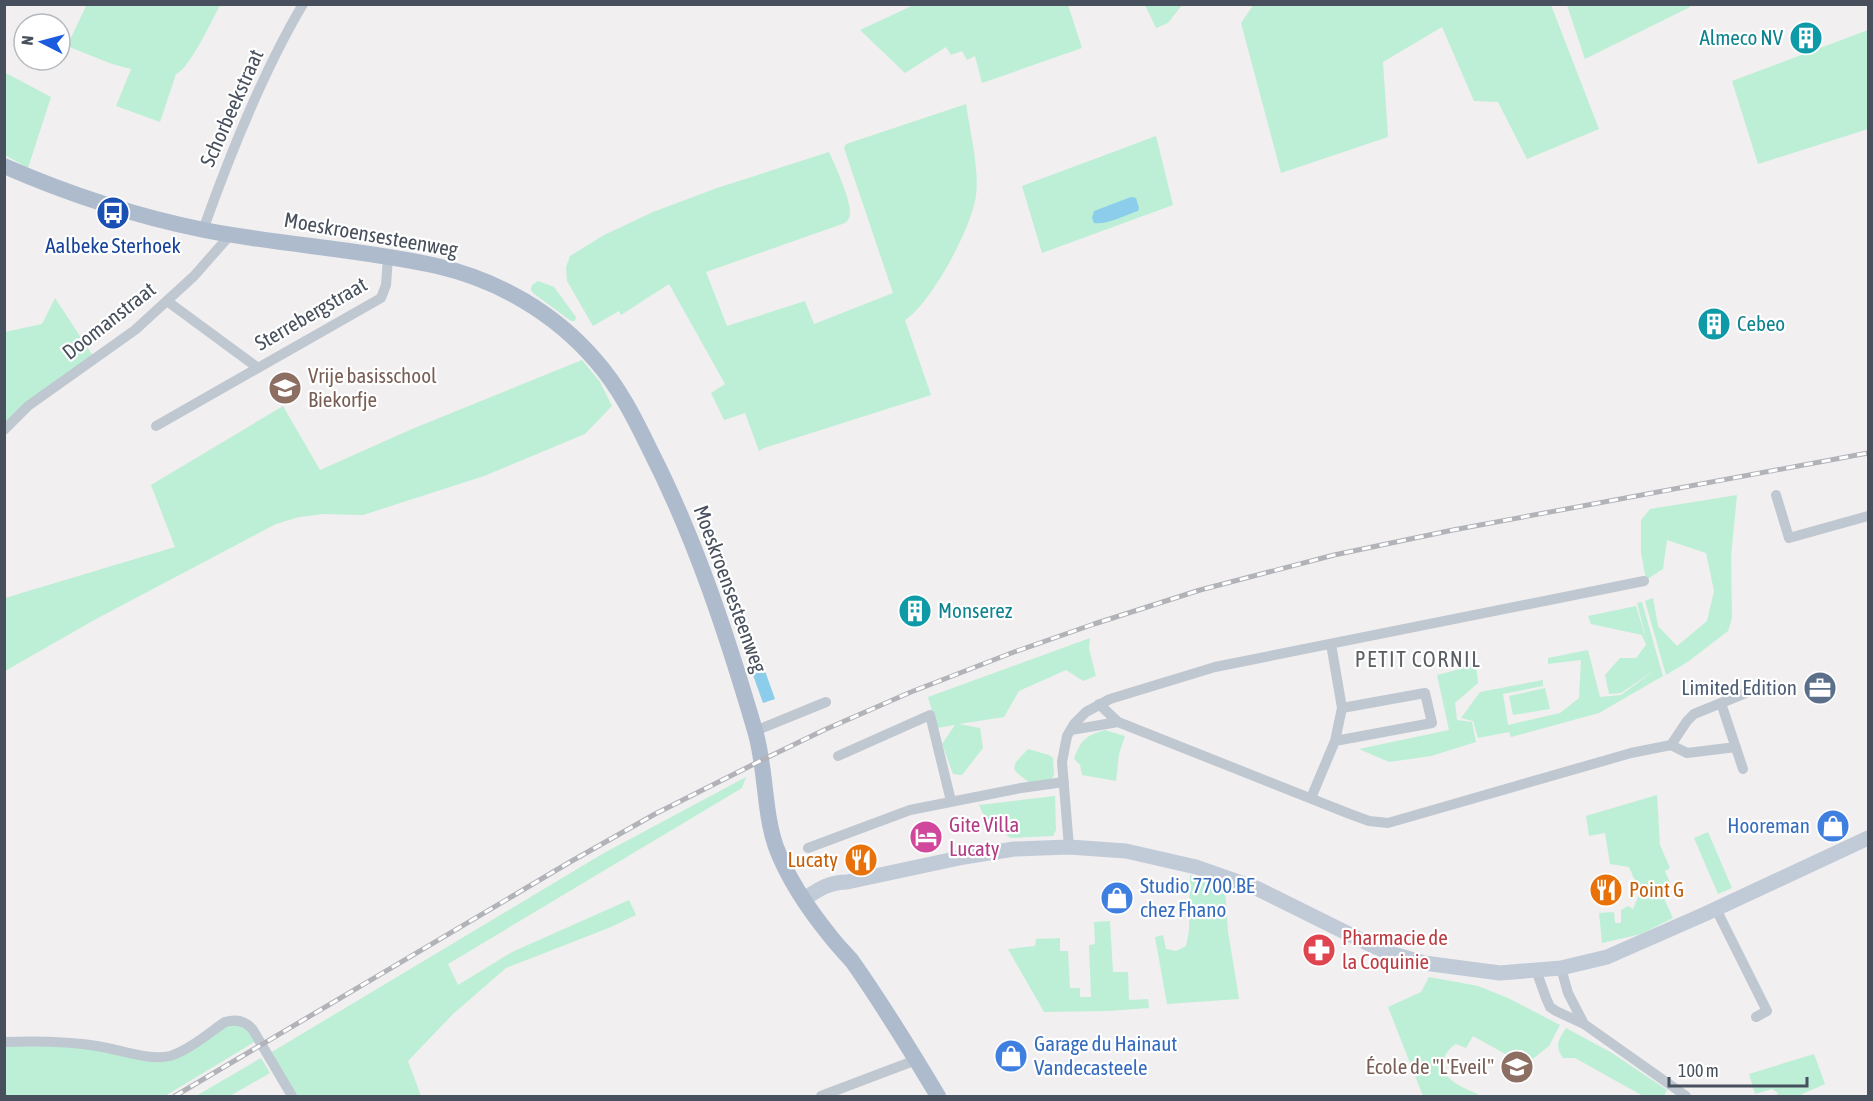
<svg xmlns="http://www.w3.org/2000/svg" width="1873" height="1101" font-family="'Asap Condensed',sans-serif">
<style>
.green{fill:#bdefd6}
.water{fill:#8bcdeb}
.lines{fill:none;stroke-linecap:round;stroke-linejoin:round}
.minor{stroke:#bfc7d1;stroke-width:10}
.secondary{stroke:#c1cad7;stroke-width:15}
.primary{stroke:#aebbcd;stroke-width:16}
.rail-casing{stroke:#b1b3b9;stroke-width:5}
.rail{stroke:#fff;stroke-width:3;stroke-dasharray:9;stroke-linecap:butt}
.labels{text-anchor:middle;stroke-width:4.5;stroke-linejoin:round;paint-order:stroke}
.culture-label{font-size:21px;fill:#0d838f;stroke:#fff;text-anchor:start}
.street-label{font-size:21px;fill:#47505c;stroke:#fff}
.transit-label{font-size:21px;fill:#164399;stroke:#fff}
.education-label{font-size:21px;fill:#785e54;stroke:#fff;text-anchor:start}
.service-label{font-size:21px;fill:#4e5e75;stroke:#fff;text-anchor:end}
.hotel-label{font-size:21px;fill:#b23c85;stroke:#fff;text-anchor:start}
.shop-label{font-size:21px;fill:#366cbe;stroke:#fff;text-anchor:start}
.food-label{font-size:21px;fill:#c56008;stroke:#fff;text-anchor:end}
.health-label{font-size:21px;fill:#be3a42;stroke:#fff;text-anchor:start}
.neighbourhood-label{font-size:22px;letter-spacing:1.5px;fill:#5b5e64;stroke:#fff}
</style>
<rect width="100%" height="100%" fill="#f1efef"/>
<!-- green -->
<path class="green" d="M87,4L220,5C212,20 190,68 176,74L160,122L116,106L131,69L112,64L67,46Z
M916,4L1068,5L1082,48L982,83L975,56L967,60L962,51L951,55L946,47L905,73L860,30Z
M1254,4L1551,5L1599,129L1527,159L1498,102L1474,101L1442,27L1383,62L1388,137L1281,173L1241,23Z
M1145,5H1182L1168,23L1156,28Z
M1690,5V7L1585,59L1567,5Z
M1868,30V129L1758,164L1732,81Z
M4,72L51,97L28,168L5,155Z
M966,104C970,132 981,175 975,201C969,232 931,303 905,320L931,395L764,448L759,451L745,413L724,420L711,393L725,384L669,284L621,315L619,311L593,326L567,281L566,267L570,256L604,235L653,212L717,188L829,152C835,165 852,202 850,215C849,219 848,220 845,223L706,272L727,326L805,301L814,324L893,293L844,148L846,144Z
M1156,136L1173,205L1042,253L1022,186Z
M538,281L554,287L576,317L575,321H571L533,293L531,290L532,285Z
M55,298L93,356L5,424V332L42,324Z
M582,360L600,382L612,406L585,434L484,476L363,515L323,514L299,517L276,524L96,619L5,671V598L175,547L151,485L283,406L320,470L412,429Z
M1737,495L1731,556L1732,618L1728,631L1689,661L1666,675L1645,601L1653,598L1658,626L1677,646L1707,621L1714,591L1706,553L1667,540L1663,569L1646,580L1641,552V520L1650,509Z
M1642,602L1663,676L1599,713L1511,737L1509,732L1478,738L1473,721L1461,718L1480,692L1543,680V686L1503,694L1508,725L1560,713L1579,698L1581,660L1548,664V658L1588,650L1600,697L1621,695L1655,670L1621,693L1609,694L1605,675L1620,658H1636L1646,645L1642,635L1591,624L1588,616L1636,606L1647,642L1637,603Z
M1090,638L1089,649L1096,676L1083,681L1066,670L1019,691L1004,717L959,724L980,728L983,748L962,775L953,774L942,744L955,725L937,728L928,697Z
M1476,665L1478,683L1455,703L1457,720L1472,722L1476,742L1431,756L1389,762L1359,749L1449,730L1437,675Z
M1545,688L1550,709L1513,715L1509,696Z
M1105,730L1125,736L1119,754L1116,781L1082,775L1080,765L1074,759C1081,740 1085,736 1105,730Z
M1028,749L1049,755L1053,758L1054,775L1052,779L1031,784L1016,772L1014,768L1016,762Z
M746,777L742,788L448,964L458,985L512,952L629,900L636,915L611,927L506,968L453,1014L408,1061L421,1096H294L270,1053L604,853Z
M1657,795L1660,845L1670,868L1665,871L1670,883L1660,890L1673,918L1641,934L1602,943L1599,913L1614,912L1615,923H1621V910L1628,906L1633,909L1640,892L1629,867L1610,864L1605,833L1589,836L1586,816Z
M1055,796L1056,830L1053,836L1010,838L983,814L979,805Z
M1708,832L1732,888L1718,894L1694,838Z
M1190,875L1223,886L1225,889L1228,931L1239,999L1167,1004L1155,937L1163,935L1166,949L1176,951L1186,946L1189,931Z
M1110,921L1113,972H1128L1129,1000L1148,999L1149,1008L1108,1011L1044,1012L1008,949L1035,946L1036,939L1060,938V951H1068L1070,988H1080V997H1091L1089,945L1095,944L1094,922Z
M1429,977L1478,986L1508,998L1560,1025L1549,1046L1525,1065L1473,1036L1466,1048L1456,1044C1450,1048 1446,1052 1444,1059C1437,1080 1468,1089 1482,1096H1423L1388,1007L1421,992Z
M232,1023L245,1027L256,1041L165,1096H5V1039L169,1058Z
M1566,1028L1612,1053L1667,1090L1664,1096H1643L1575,1058H1563C1554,1046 1559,1039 1566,1028Z
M1814,1054L1825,1084L1798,1096H1776L1778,1093L1772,1089L1755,1094L1749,1074Z
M261,1058L270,1073L230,1096H196Z"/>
<!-- water -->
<path class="water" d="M1131,197L1136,198L1139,208L1138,211C1125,215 1108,225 1094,223L1092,218L1094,211Z
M754,640L775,699L763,703L742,644Z"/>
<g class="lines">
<!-- minor -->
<path class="minor" d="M203,230C230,154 262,73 303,4
M167,301L258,368
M156,426L381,298L386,285L388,257
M4,430L28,406L135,330L194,276L231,234
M1776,495L1789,538L1868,516
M1331,644L1342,708
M1721,703L1743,769
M1099,704L1118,722L1350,814L1369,821L1388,823L1631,753L1671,745L1687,753L1736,747
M1071,730L1118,722
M755,731L826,702
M1671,745L1687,721L1694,714L1758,688
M838,756L930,715L951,801
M1311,798L1335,741L1432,723L1425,693L1342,708L1335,741
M1069,847L1062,762L1067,736L1074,724L1086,712L1110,699L1215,667L1644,581
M808,848L910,810L1021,788L1064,782
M1716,909L1767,1011L1756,1017
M1561,968L1568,993L1584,1024
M1536,970L1546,998L1550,1007L1556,1011L1584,1024L1686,1096
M4,1042C35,1041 66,1041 97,1046C118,1049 149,1061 170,1056C188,1051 210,1032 225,1022C236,1019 246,1021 253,1030L292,1096
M821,1096L916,1060"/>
<!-- secondary -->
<path class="secondary" d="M804,899C818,890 829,882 847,882L964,857L1014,849L1069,847L1126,851L1196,867L1256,888L1369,944L1390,953L1424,963L1500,973L1561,968L1607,957L1705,914L1868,838"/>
<!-- primary -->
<path class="primary" d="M4,166C68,194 135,216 204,230C281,245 360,249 437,266C498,280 555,313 596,361C619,387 635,419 650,450C696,540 728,638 756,734C766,771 764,813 776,847C788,879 809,910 831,937C837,945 845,953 852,961C883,1005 911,1051 938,1096"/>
<defs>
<path id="rail" d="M175,1096L570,862L655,814L762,760L824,730L911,692L1014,652L1094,624L1200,590L1334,555L1453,530L1868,453"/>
</defs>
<!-- rail casing -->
<use href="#rail" class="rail-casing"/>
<!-- rail -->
<use href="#rail" class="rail"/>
</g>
<!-- icons -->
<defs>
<symbol id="building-disc" viewBox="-11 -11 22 22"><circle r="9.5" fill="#0f9aa8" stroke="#fff"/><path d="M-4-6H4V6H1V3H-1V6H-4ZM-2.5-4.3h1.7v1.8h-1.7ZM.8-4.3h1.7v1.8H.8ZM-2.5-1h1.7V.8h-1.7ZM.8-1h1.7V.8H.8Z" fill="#fff"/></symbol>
<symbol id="bus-disc" viewBox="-11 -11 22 22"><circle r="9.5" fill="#1a4fb4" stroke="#fff"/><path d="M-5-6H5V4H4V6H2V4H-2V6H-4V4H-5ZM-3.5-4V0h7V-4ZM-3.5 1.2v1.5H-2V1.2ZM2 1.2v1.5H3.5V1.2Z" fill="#fff"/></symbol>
<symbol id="school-disc" viewBox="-11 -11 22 22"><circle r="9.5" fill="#8d6e63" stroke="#fff"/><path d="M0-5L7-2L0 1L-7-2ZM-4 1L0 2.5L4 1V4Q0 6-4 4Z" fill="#fff"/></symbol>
<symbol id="office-disc" viewBox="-11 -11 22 22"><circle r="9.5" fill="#5c6f8a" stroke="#fff"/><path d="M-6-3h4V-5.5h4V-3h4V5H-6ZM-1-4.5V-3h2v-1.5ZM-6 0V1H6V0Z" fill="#fff"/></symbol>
<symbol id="shop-disc" viewBox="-11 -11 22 22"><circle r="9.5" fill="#3f7fe0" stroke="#fff"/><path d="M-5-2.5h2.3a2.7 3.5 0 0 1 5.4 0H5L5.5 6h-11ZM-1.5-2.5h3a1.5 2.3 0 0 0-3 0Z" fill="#fff"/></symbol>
<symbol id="hotel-disc" viewBox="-11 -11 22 22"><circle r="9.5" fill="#d1479c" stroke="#fff"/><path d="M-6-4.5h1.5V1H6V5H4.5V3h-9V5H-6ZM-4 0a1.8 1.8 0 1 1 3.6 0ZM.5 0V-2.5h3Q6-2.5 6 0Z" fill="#fff"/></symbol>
<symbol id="restaurant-disc" viewBox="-11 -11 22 22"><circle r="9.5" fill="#e8710a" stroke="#fff"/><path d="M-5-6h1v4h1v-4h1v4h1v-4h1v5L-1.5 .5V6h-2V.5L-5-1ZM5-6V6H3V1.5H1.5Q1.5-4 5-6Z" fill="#fff"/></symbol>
<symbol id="pharmacy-disc" viewBox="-11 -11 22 22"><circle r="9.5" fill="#e0444e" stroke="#fff"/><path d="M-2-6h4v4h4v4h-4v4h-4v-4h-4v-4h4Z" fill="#fff"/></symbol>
</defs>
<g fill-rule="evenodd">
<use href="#building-disc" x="1787" y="19" width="38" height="38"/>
<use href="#bus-disc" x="94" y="194" width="38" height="38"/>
<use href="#building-disc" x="1695" y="305" width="38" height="38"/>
<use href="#school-disc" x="266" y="369" width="38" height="38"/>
<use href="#building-disc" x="896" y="592" width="38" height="38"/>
<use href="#office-disc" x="1801" y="669" width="38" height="38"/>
<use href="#shop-disc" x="1814" y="807" width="38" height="38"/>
<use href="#hotel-disc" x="907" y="818" width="38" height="38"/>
<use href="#restaurant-disc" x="842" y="841" width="38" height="38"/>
<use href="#restaurant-disc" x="1587" y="871" width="38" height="38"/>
<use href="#shop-disc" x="1098" y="879" width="38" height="38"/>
<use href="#pharmacy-disc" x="1300" y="931" width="38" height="38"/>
<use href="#shop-disc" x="992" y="1037" width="38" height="38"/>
<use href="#school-disc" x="1498" y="1048" width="38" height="38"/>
</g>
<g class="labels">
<!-- culture labels -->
<g class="culture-label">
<text x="1783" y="45" text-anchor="end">Almeco NV</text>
<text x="1737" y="331">Cebeo</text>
<text x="938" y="618">Monserez</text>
</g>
<!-- street labels -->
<g class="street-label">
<text transform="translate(232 108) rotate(-66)" y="7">Schorbeekstraat</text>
<text transform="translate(371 235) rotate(10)" y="7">Moeskroensesteenweg</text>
<text transform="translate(311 314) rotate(-30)" y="7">Sterrebergstraat</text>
<text transform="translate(109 321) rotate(-38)" y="7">Doomanstraat</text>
<text transform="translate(730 589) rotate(70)" y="7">Moeskroensesteenweg</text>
</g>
<!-- transit labels -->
<g class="transit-label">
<text x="113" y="253">Aalbeke Sterhoek</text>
</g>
<!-- education labels -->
<g class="education-label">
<text x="308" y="383">Vrije basisschool<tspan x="308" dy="24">Biekorfje</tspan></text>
<text x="1494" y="1074" text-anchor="end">École de "L'Eveil"</text>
</g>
<!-- service labels -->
<g class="service-label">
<text x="1797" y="695">Limited Edition</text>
</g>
<!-- hotel labels -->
<g class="hotel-label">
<text x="949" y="832">Gite Villa<tspan x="949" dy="24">Lucaty</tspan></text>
</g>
<!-- shop labels -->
<g class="shop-label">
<text x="1810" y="833" text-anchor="end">Hooreman</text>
<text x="1140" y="893">Studio 7700.BE<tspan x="1140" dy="24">chez Fhano</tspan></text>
<text x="1034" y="1051">Garage du Hainaut<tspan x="1034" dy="24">Vandecasteele</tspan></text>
</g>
<!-- food labels -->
<g class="food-label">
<text x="838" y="867">Lucaty</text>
<text x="1629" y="897" text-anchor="start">Point G</text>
</g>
<!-- health labels -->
<g class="health-label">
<text x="1342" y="945">Pharmacie de<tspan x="1342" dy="24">la Coquinie</tspan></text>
</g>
<!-- neighbourhood labels -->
<g class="neighbourhood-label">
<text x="1418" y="667">PETIT CORNIL</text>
</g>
</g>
<!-- border -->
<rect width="1873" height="1101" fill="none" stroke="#47505c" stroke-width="12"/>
<!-- north arrow -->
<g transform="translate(42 42) rotate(276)"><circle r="28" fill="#ffffff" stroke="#b5b9be" stroke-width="1.5"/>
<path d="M0-4.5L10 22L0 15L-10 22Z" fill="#1a5bdf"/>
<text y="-9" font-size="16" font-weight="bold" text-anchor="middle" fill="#47505c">N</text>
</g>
<!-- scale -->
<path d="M1669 1077v9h138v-9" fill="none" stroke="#47505c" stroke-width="3"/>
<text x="1678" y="1077" font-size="18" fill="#47505c" stroke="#ffffff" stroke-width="4.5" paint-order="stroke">100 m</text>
</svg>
